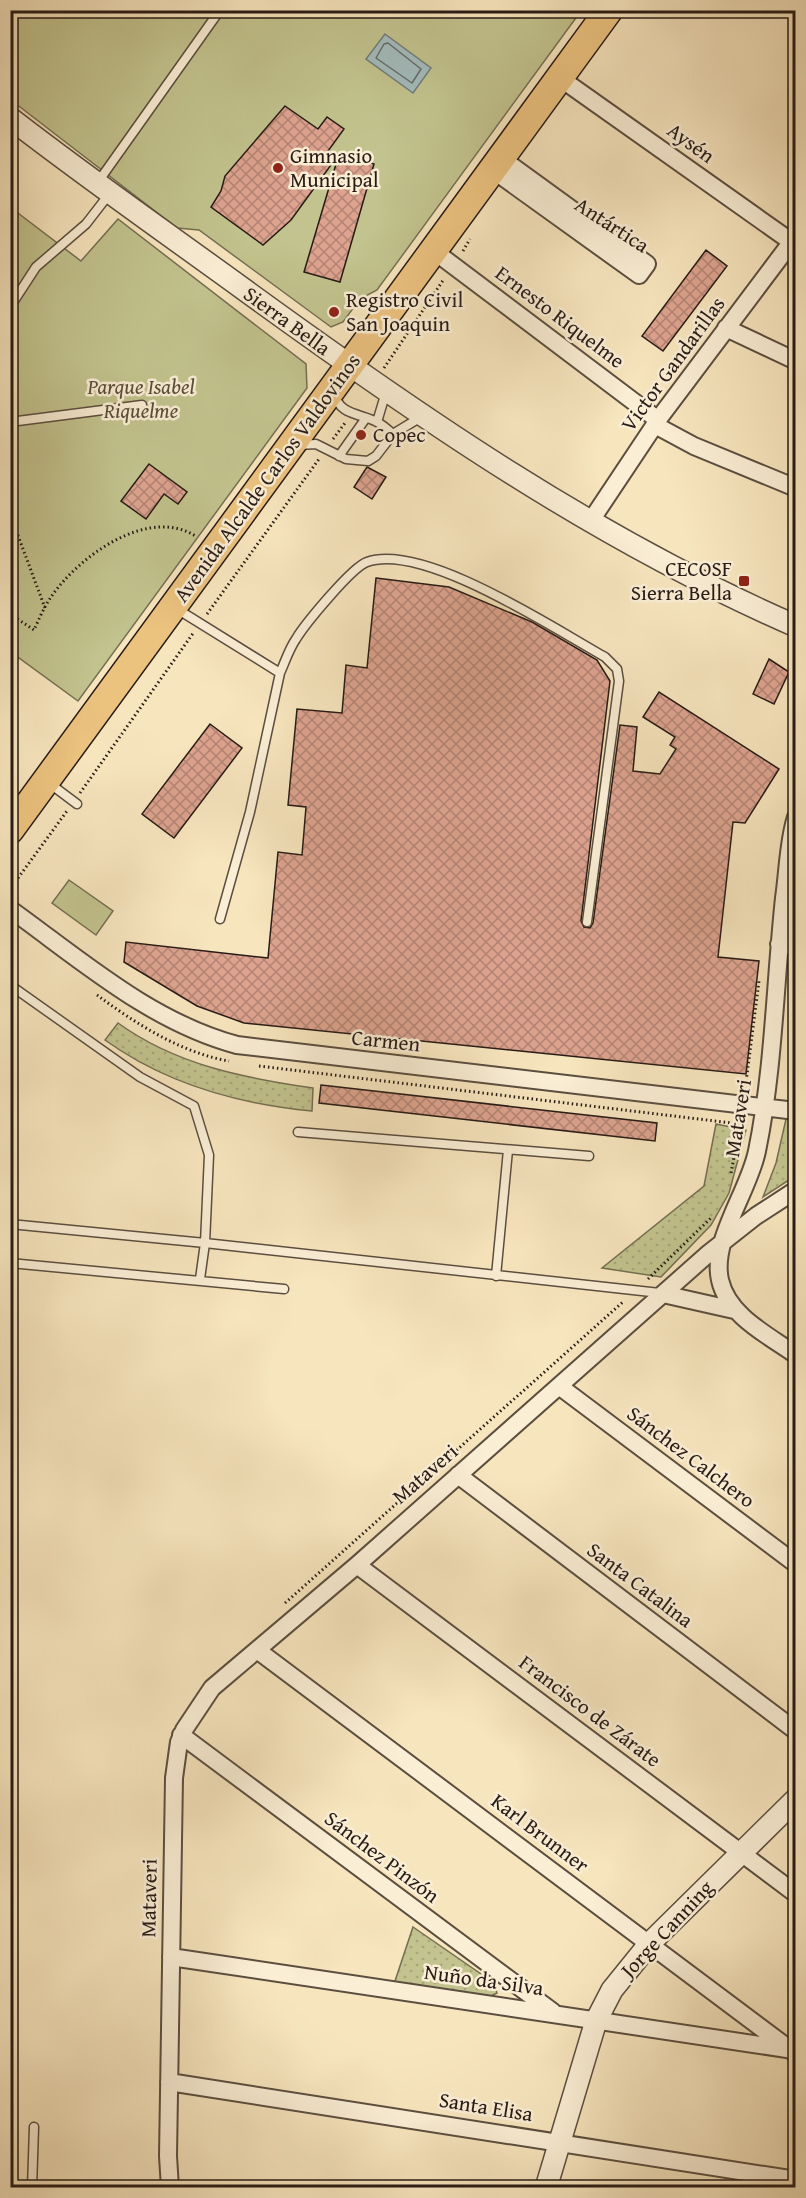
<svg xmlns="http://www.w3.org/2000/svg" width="806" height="2198" font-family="'Gentium Book Plus',serif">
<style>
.grass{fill:url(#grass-dots);stroke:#746f52;stroke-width:1.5}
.green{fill:#c2c38e;stroke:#746f52;stroke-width:1.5}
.water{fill:#a3bcbd;stroke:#717c7a;stroke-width:1.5}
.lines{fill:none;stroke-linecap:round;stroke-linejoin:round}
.shore{stroke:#656c69;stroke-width:1.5}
.building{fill:url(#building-cross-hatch);stroke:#271b15;stroke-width:1.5}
.service-casing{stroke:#5b4e3f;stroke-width:11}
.minor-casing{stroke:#5b4e3f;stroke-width:20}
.tertiary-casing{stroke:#5b4e3f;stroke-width:24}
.primary-casing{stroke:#271b15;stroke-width:30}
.path{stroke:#271b15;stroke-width:3;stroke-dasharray:1.5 3;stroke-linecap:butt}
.service{stroke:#faeed5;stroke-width:8}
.minor{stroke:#faeed5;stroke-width:16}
.tertiary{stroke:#faeed5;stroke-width:21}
.primary{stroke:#ecc27f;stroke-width:27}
.poi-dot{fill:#8f2418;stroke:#faeed5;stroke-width:2}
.labels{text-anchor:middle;stroke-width:5;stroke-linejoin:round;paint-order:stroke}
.street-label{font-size:21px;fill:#271b15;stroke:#faeed5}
.poi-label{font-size:21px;fill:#271b15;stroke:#faeed5;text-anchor:start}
.park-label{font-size:21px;font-style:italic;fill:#564d39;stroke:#faeed5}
</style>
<defs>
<pattern id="grass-dots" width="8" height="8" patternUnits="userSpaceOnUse" patternTransform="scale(1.5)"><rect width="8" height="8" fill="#c2c38e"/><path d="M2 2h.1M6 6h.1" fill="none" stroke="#a7a77a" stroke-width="1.8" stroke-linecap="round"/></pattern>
<pattern id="building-cross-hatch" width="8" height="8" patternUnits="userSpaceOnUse" patternTransform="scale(1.5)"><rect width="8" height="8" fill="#dda38f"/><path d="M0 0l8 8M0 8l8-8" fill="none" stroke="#b38474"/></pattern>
</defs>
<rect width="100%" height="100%" fill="#f7e5be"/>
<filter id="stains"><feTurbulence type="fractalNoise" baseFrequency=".00333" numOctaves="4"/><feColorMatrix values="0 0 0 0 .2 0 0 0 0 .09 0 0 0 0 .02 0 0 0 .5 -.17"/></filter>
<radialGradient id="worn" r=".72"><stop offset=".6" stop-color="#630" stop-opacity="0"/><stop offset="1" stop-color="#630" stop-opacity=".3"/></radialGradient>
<!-- grass -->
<path class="grass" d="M118,1023C176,1065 244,1078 313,1088L312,1111C238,1104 166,1084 105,1040Z
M786,1119L795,1120V1176L763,1197L776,1163Z
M716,1124L746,1130L729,1193L711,1225L661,1277L602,1268L704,1186Z
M413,1927L494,1983L497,1993L487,1998L394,1984Z"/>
<!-- green -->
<path class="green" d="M10,11H581L377,290L360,299L343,322L331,327L199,230L177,228L11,100Z
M10,207L81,261L118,219L306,364L307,388L78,701L11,652Z
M69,880L113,911L96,935L52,903Z"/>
<!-- water -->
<path class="water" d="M385,34L431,68L413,93L366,59Z"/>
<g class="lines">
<!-- shore -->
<path class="shore" d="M388,43L421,69L412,83L376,58L384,44Z"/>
</g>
<!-- building -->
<path class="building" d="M285,106L318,129L327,117L344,129L328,151L339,154L291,220L263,245L211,207L221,191L225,176Z
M339,154L374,164L340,282L304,272Z
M706,250L727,266L663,351L642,336Z
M149,464L187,492L178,504L164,494L146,519L121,501Z
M367,467L386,477L372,499L354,487Z
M376,578L449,587L532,622L597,660L610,681L581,921L584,927L590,928L593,923L620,725L637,727L633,771L660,774L676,749L670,745L675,737L643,717L659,692L779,769L745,823L733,822L718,957L759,961L746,1074L244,1023L197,1006L124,962L126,942L268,958L278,852L302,855L306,807L288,805L297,709L342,713L346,665L367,668Z
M769,659L789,672L774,704L753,694Z
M210,724L242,748L174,838L142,814Z
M321,1085L657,1123L655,1141L319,1103Z"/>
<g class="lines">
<defs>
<path id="service" d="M98,182L220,10
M10,307L36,267L86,224L110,193
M335,393C337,415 363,414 377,422C383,425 388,430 393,434
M10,422L142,405
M377,422L386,392
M299,445L316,444L346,459L368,461L376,456L393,434L421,417
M339,456L366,418
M177,609L280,673C285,662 289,649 296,639C305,624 352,567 367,562C423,542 553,628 605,657L617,669L619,681L587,922
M49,783L77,804
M220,919L250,812L280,673
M10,985L140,1077L194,1106L209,1155L205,1243L200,1279
M298,1132L589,1156
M10,1224L205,1243L660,1293
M10,1263L284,1289
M496,1276L508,1150
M32,2188L34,2127"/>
<path id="minor" d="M560,78L796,245
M493,170L639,275L647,264L501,158
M434,251L658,420
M726,328L796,361
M655,425L694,446L796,488
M590,522L660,417L796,236
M796,817C788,842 788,871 784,898C775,982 774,1068 757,1151C749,1191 711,1240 720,1280C728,1316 768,1335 796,1355
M10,909C81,960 151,1022 237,1045L796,1111
M779,944L796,946
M663,1294L734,1310
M559,1386L796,1564
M458,1475L796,1731
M357,1565L796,1894
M257,1650L796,2054
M181,1735L553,2012
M171,1957L787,2049
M169,2082L796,2180
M170,2188L168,2156L174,1778L179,1742L184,1730L212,1688L357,1565L709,1253L756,1216L796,1190"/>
<path id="tertiary" d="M10,118C86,177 165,232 242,288C418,416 596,539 796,626
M546,2188L596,2021L612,1990L650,1943L796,1799"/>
<path id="primary" d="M10,830L609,10"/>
</defs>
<!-- service casing -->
<use href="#service" class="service-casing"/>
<!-- minor casing -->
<use href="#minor" class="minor-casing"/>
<!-- tertiary casing -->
<use href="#tertiary" class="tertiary-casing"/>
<!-- primary casing -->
<use href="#primary" class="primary-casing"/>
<!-- path -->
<path class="path" d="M463,251L470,239
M384,368L444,279
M333,439L345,423
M10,514L45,608
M10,614L34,630C39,619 44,607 51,597C79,556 149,505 197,537
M207,614L319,459
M80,793L194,632
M789,803L796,785
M10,889L67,811
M97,995C135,1023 181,1053 229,1061
M259,1066L740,1124
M745,1090L759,981
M731,1173L741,1121
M648,1279L712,1217
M285,1603L623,1302"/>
<!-- service -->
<use href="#service" class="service"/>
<!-- minor -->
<use href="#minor" class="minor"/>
<!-- tertiary -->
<use href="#tertiary" class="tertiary"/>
<!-- primary -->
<use href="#primary" class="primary"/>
</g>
<!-- markers -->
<g class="poi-dot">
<circle cx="278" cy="168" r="6"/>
<circle cx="334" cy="312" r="6"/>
<circle cx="361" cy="435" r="6"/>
<rect x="738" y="575" width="12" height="12" rx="3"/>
</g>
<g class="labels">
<!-- street labels -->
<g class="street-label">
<text transform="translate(691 143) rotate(36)" y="7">Aysén</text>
<text transform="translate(612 225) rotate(33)" y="7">Antártica</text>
<text transform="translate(560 317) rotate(37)" y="7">Ernesto Riquelme</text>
<text transform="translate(287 321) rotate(36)" y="7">Sierra Bella</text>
<text transform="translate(673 364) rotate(-54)" y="7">Victor Gandarillas</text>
<text transform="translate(267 478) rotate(-54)" y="7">Avenida Alcalde Carlos Valdovinos</text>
<text transform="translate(386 1041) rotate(6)" y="7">Carmen</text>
<text transform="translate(738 1118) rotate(-81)" y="7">Mataveri</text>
<text transform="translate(691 1457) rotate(37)" y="7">Sánchez Calchero</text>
<text transform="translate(425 1474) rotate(-41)" y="7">Mataveri</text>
<text transform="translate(640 1585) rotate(37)" y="7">Santa Catalina</text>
<text transform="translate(590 1711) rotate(37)" y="7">Francisco de Zárate</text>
<text transform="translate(540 1833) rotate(37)" y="7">Karl Brunner</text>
<text transform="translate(382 1857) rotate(37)" y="7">Sánchez Pinzón</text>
<text transform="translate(149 1898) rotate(-89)" y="7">Mataveri</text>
<text transform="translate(667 1929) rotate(-47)" y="7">Jorge Canning</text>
<text transform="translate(484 1980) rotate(8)" y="7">Nuño da Silva</text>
<text transform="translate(486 2107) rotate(9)" y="7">Santa Elisa</text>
</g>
<!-- poi labels -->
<g class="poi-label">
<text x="290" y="163">Gimnasio<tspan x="290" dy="24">Municipal</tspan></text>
<text x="346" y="307">Registro Civil<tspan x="346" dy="24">San Joaquin</tspan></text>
<text x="373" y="442">Copec</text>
<text x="732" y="576" text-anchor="end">CECOSF<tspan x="732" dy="24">Sierra Bella</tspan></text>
</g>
<!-- park labels -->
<g class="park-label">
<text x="141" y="394">Parque Isabel<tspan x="141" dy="24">Riquelme</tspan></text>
</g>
</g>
<!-- margin -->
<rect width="806" height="2198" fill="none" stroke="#f7e5be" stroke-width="36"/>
<rect x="12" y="12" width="782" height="2174" fill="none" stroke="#271b15" stroke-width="3"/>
<rect x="18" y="18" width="770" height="2162" fill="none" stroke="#271b15" stroke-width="1.5"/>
<rect width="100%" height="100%" filter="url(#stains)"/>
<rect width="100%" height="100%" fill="url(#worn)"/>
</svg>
